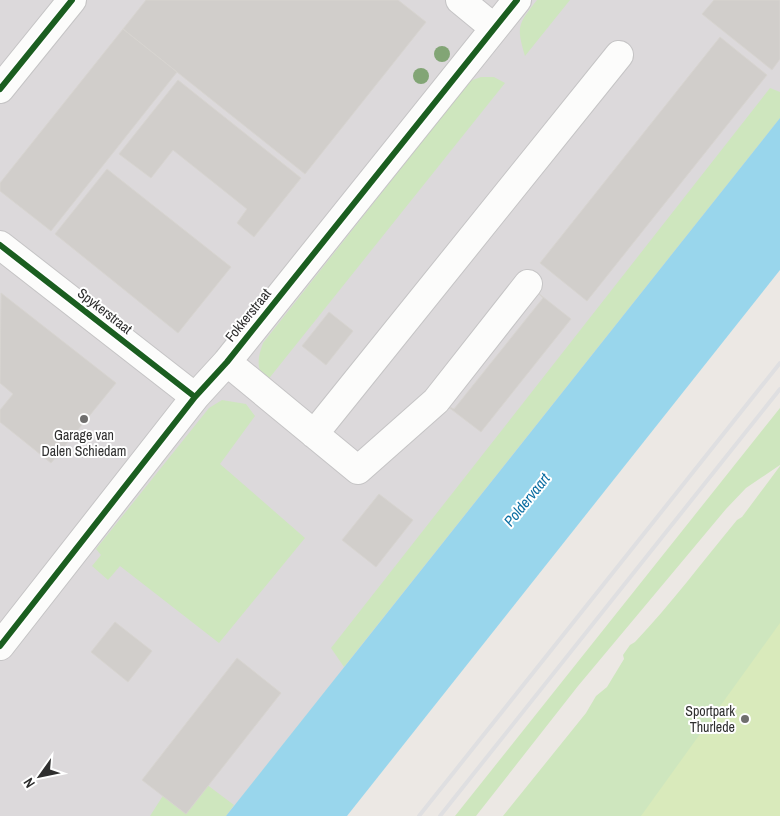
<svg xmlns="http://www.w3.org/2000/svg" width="780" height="816" font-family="'Archivo Narrow',sans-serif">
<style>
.industrial{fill:#dcd9db}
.green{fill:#cee6be}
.pitch{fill:#d9eabb}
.water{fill:#99d6ec}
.building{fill:#d1cecb;stroke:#d7d4d0}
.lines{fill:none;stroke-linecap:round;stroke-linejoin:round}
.minor-casing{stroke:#c5c4c5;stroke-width:30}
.minor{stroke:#fcfcfb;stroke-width:28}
.rail{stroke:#dfdfe1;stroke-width:4}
.cycleway-casing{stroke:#fff;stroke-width:9}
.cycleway{stroke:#1b5e20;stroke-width:6}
.tree{fill:#82a575}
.poi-dot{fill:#706f6e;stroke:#fff;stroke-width:2}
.labels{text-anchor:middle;stroke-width:4;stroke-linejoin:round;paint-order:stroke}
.street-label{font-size:14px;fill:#2e2e2e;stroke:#fff}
.poi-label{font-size:14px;fill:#2e2e2e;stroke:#fff}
.water-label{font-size:15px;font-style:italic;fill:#0d6fa3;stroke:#fff}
</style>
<rect width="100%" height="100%" fill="#ece8e4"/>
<!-- industrial -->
<path class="industrial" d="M0,0H780V162L258,816H0Z"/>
<!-- green -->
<path class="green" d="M537,0H570L525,56C516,26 518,24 537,0Z
M481,77H494L505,83L267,381C255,369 258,357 263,343L470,81Z
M770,88L780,92V118L344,667L331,648Z
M222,400L246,404L255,416L220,464L305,538L219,643L120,566L108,580L92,566L101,555L96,549L209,408Z
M780,408V465L746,488L726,509L578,686L476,816H455Z
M780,466V729L660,816H503L586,713L596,696L607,687L624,659L623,655L630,645L635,642C671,604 703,561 737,520L742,517Z
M182,766L234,805L226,816H150Z"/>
<!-- pitch -->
<path class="pitch" d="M780,623V816H641Z"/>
<!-- water -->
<path class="water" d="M780,118V270L347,816H226Z"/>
<!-- building -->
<path class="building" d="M146,0H398L426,22L305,174L123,29Z
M714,0H780V59L772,70L702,14Z
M123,29L177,72L51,231L0,191V183Z
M720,37L767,75L587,301L540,263Z
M178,80L301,178L254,237L237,223L247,209L173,150L151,178L119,154Z
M107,169L231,267L178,333L55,234Z
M1,293L116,383L51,463L0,422V410L13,394L0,383Z
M538,293L571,319L481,432L447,406L454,409L543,298Z
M329,312L353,331L326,365L302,346Z
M379,494L413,520L376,567L342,540Z
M115,622L152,651L128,682L91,652Z
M237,658L281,693L186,814L142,780Z"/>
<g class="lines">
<defs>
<path id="minor" d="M460,0L494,28
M0,89L72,0
M0,245L195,397
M227,362L358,470L436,401L528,284
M314,434L619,55
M0,646L195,397L227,362L517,0"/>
</defs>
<!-- minor casing -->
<use href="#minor" class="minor-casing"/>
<!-- minor -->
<use href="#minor" class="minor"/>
<!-- rail -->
<path class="rail" d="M419,816L780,363
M440,816L780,389"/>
<defs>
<path id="cycleway" d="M0,89L72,0
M0,245L195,397
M0,646L195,397L227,362L517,0"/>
</defs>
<!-- cycleway casing -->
<use href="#cycleway" class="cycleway-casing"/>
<!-- cycleway -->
<use href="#cycleway" class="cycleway"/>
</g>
<!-- trees -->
<g class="tree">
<circle cx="442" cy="54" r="8"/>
<circle cx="421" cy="76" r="8"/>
</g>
<!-- markers -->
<g class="poi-dot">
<circle cx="84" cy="419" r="5"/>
<circle cx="745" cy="719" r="5"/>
</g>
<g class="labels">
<!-- street labels -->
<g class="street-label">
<text transform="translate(105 311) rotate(38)" y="5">Spykerstraat</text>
<text transform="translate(248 315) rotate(-51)" y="5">Fokkerstraat</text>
</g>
<!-- poi labels -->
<g class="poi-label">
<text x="84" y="440">Garage van<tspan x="84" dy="16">Dalen Schiedam</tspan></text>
<text x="735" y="716" text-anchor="end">Sportpark<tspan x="735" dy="16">Thurlede</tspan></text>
</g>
<!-- water labels -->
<g class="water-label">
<text transform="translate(527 500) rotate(-51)" y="5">Poldervaart</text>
</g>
</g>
<!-- north arrow -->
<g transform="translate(40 776) rotate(237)" stroke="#ffffff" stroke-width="4" paint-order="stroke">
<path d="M0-4L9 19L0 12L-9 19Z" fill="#2e2e2e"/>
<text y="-8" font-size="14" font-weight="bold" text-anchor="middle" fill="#2e2e2e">N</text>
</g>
</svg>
